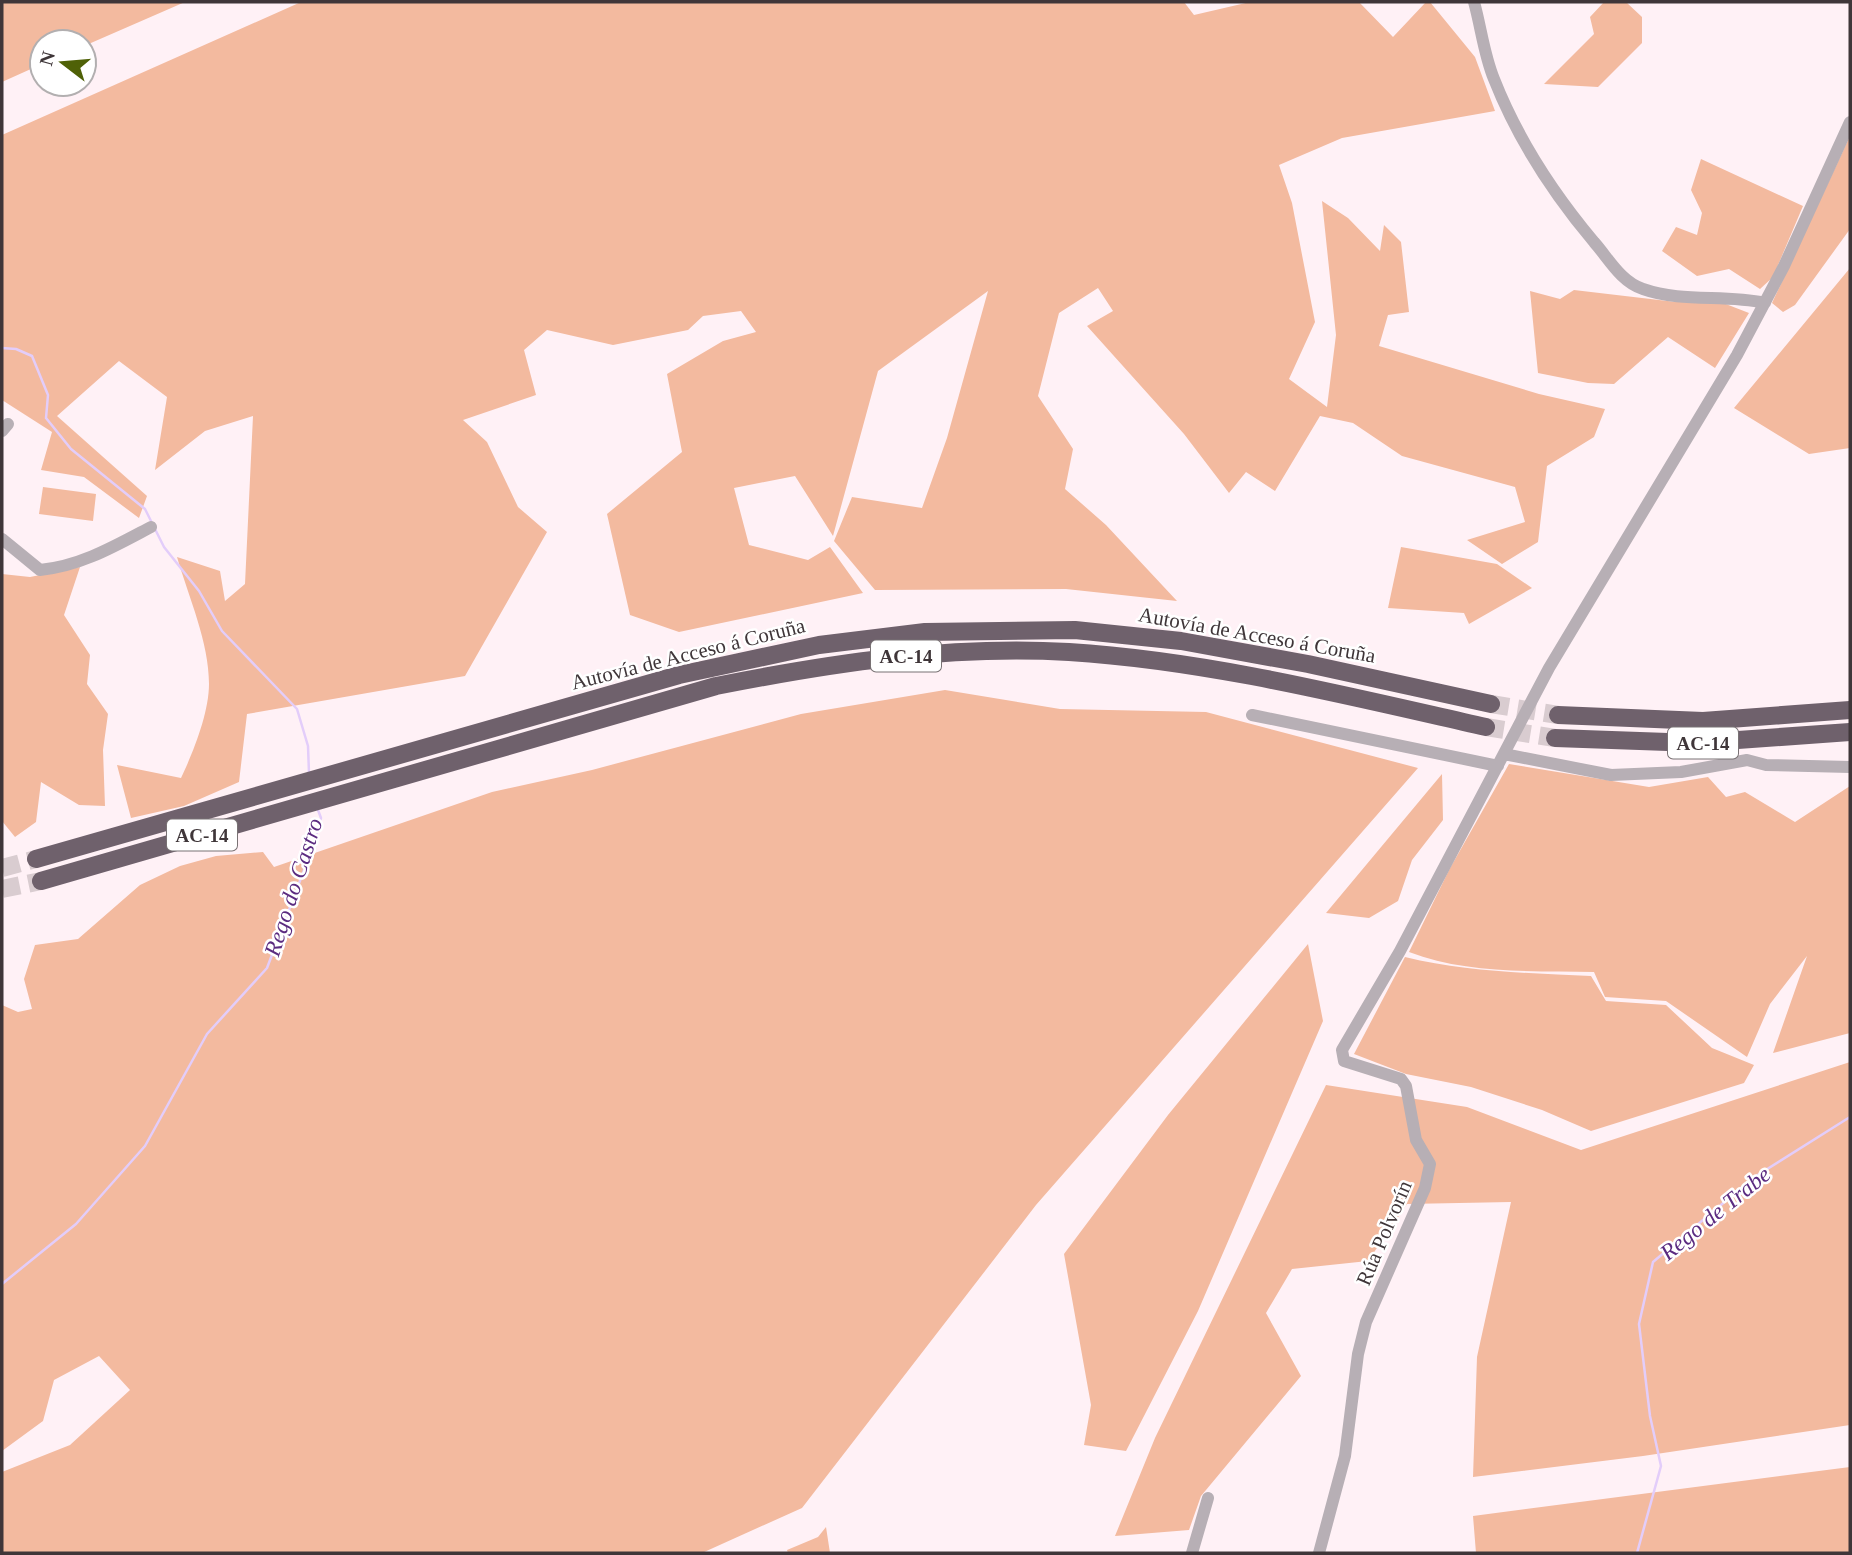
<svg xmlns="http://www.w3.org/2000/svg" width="1852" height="1555" font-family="Georgia,serif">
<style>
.green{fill:#f3ba9f}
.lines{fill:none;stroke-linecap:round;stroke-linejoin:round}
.stream{stroke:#e3cdfa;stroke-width:2.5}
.highway-tunnel{stroke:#d9ccd0;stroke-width:18;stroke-dasharray:18 9;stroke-linecap:butt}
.minor{stroke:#b7afb5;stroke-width:12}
.highway{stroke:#6f616c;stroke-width:18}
.labels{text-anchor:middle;stroke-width:5;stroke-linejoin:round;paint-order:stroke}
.shield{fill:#fff;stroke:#797274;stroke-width:2}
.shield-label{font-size:19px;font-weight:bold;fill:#3f3639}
.street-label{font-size:21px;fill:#3f3639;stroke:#fff}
.water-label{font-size:23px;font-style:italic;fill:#5b2b80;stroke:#fff}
</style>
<rect width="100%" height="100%" fill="#fff1f6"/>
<!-- green -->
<path class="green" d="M2,2H185L84,46V42H42V64L2,82Z
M301,2H1184L1194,15L1250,2H1359L1393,37L1426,2H1430L1475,57L1495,111L1342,138L1279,165L1292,203L1315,322L1289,379L1327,407L1336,335L1322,201L1348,218L1380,251L1384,225L1401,242L1409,312L1388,315L1379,346L1539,394L1605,409L1594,437L1547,466L1538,542L1502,564L1467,540L1525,522L1515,487L1402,456L1353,423L1320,416L1275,491L1246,472L1229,493L1184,434L1087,326L1113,311L1098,288L1059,313L1038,396L1073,449L1065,489L1106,525L1177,601L1066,589L875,590L834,541L852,497L922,508L947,438L988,291L878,371L833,536L795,476L734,488L749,545L808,560L830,547L863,593L679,632L630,615L607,514L682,452L667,374L723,341L756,332L741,311L703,316L688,330L613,345L547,330L524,350L536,395L463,420L487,442L518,507L547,532L465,676L247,714L239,782L184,806L131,818L117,765L181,778C193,753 209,713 209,684C209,642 189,598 177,557L220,571L225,601L245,584L253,416L205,431L155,470L167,397L119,361L57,416L147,496L139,518L84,477L41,470L52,432L2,400V135Z
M1604,2H1626L1642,17V43L1598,87L1544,84L1594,34L1590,17Z
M1850,136V229L1795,305L1783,312L1772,303Z
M1701,159L1803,206L1773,277L1760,289L1729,269L1697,276L1662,251L1676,227L1697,235L1702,213L1691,190Z
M1850,268V448L1809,454L1734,408Z
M1574,290L1676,302L1718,301L1749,313L1715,368L1668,337L1614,384L1588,383L1538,373L1530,291L1560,299Z
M43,487L96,494L93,521L39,514Z
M1401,547L1497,564L1532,588L1469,624L1464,613L1388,608Z
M80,567L64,615L90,655L87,684L108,714L103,750L105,806L79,805L41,782L36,822L15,837L2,821V574L30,577Z
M945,690L1060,709L1206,712L1418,768L1036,1205L802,1508L702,1553H2V1472L70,1445L130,1390L99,1356L54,1380L43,1421L2,1451V1005L18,1012L32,1009L24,979L35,945L78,939L140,885L180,866L216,856L263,852L274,867L492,792L592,770L801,714Z
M1509,764L1649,787L1708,777L1726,797L1745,792L1795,822L1850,786V1033L1773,1053L1807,956L1770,1004L1747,1057L1666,1001L1605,997L1594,972C1533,971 1466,974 1409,952L1449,870Z
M1442,774L1443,820L1412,860L1398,901L1369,918L1326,913Z
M1308,944L1323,1021L1198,1311L1126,1451L1084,1445L1091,1405L1064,1254L1168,1115Z
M1405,957C1466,972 1529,973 1591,976L1606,1001L1666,1005L1712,1048L1754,1065L1744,1083L1591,1131L1542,1110L1471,1087L1406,1074L1354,1054Z
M1850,1062V1425L1643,1456L1473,1477L1477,1357L1511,1202L1407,1204L1368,1261L1292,1269L1266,1313L1301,1376L1201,1496L1189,1530L1115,1536L1155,1438L1326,1085L1467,1107L1581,1150Z
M1850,1467V1553H1476L1473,1516Z
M826,1527L830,1553H788L787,1550L818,1537Z"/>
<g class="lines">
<!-- stream -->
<path class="stream" d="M2,348L16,349L32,356L48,395L46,418L71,449L145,509L151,521
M154,527L164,547L199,591L222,631L297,709L308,746L309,773
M2,1284L76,1224L145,1146L207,1034L267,968L312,849L321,818L318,810
M1637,1553L1661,1466L1650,1416L1639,1324L1653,1262L1753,1178L1850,1117"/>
<!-- highway-tunnel -->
<path class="highway-tunnel" d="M1491,704L1558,715
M1486,727L1555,738
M2,868L36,859
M2,889L41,881"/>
<!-- minor -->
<path class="minor" d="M1474,2C1481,27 1484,55 1494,79C1518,140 1552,192 1594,242C1609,259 1621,282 1643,289C1683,303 1724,294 1765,303
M2,431L8,424
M2,539L40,570C81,566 115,546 151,527
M1252,715L1498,766
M1504,754L1611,775L1681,772L1747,760L1766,765L1850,767
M1192,1553L1208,1498
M1319,1553L1345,1456L1358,1354L1366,1322L1425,1188L1430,1164L1416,1140L1406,1086L1401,1079L1344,1061L1342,1050L1400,951L1549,668L1737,355L1784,266L1850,122"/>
<!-- highway -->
<path class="highway" d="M1558,715L1703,721L1850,710
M1555,738L1696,743L1850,732
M36,859L679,675L819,645L925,632L1075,630L1181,641L1308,664L1491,704
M41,881L716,686C832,663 950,645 1069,652C1210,661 1348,696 1486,727"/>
</g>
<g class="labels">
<!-- shield labels -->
<g class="shield">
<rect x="871" y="640.5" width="70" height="31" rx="5"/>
<rect x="1668" y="727.5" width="70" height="31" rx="5"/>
<rect x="167" y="819.5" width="70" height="31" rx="5"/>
</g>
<g class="shield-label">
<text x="906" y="663">AC-14</text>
<text x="1703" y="750">AC-14</text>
<text x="202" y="842">AC-14</text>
</g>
<!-- street labels -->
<g class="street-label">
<text transform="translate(1257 635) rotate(10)" y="7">Autovía de Acceso á Coruña</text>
<text transform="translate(688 654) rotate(-14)" y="7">Autovía de Acceso á Coruña</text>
<text transform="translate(1384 1233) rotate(-67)" y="7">Rúa Polvorín</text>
</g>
<!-- water labels -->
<g class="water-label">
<text transform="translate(293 887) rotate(-72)" y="8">Rego do Castro</text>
<text transform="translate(1715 1213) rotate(-39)" y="8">Rego de Trabe</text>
</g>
</g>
<!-- border -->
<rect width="1852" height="1555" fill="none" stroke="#3f3639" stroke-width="7"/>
<!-- north arrow -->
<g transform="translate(63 63) rotate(286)"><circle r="33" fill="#ffffff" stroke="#b2afb0" stroke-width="2"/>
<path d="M0-5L12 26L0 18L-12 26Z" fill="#4f6107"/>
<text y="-10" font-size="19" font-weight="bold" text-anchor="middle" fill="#3f3639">N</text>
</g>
</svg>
